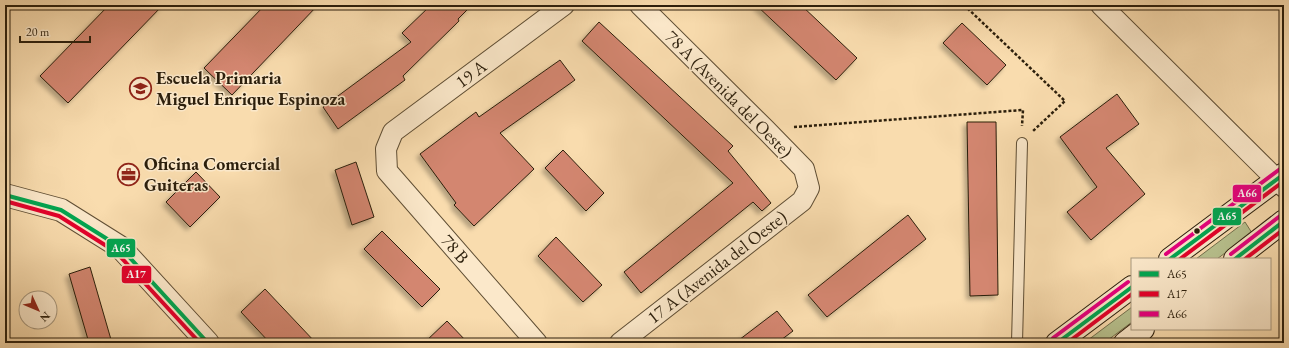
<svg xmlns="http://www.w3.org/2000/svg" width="1289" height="348" font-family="'EB Garamond',serif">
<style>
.green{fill:#b8c28f;stroke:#72704e}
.building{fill:#d3866f;stroke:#2c1f0c;filter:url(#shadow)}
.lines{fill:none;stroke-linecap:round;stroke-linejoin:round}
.service-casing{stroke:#5f4e34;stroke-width:12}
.minor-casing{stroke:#5f4e34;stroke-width:22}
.tertiary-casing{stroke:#5f4e34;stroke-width:24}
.secondary-casing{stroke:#2c1f0c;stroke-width:24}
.path{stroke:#2c1f0c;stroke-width:2.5;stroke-dasharray:3 2;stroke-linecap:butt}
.service{stroke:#fbe8ca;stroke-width:10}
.minor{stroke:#fbe8ca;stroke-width:20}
.tertiary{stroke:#fbe8ca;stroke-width:22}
.secondary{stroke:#fbe8ca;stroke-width:22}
.bus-1-casing{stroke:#fbe8ca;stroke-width:7}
.bus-2-casing{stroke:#fbe8ca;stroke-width:7}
.bus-3-casing{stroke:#fbe8ca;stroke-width:7}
.bus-1{stroke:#00a651;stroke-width:4}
.bus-2{stroke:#e4002b;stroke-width:4}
.bus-3{stroke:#e5007d;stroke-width:4}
.bus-dot{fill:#2c1f0c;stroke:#fbe8ca;stroke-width:1.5}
.labels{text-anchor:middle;stroke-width:3;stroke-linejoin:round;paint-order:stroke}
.street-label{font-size:18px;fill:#2c1f0c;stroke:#fbe8ca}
.poi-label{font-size:18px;font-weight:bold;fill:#2c1f0c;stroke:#fbe8ca;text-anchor:start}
.line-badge{stroke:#fbe8ca;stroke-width:1.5}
.badge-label{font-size:11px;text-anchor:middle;font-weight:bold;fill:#fff}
</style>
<defs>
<filter id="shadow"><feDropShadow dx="-3.5" dy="3.5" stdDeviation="2" flood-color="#0004"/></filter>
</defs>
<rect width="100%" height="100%" fill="#f9dcae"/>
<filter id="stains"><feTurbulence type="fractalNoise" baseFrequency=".005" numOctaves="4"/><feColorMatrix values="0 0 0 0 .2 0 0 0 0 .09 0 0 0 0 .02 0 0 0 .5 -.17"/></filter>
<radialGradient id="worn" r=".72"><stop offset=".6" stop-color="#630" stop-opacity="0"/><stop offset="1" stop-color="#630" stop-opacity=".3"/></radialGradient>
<!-- green -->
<path class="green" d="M1245,222L1252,233L1217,259H1196Z
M1132,307V322L1104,343H1084Z"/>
<!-- building -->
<path class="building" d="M109,5H163L68,103L40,76Z
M265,5H318L232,95L204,68Z
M431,5H472L458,19L459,21L403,76L405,80L338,129L323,107L411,42L402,33Z
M756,5H801L857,58L836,80Z
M599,22L733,146L728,151L771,203L762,211L753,202L641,293L624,272L733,183L582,41Z
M962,23L1006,65L987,85L943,43Z
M560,60L575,80L500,133L534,169L474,226L454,205L456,203L420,154L476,112L479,117Z
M1117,94L1139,124L1106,148L1145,194L1091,240L1067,212L1097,187L1060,137Z
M967,122H996L998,295L970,296Z
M563,150L604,193L586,211L545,168Z
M356,162L374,217L352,225L335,170Z
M196,172L220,197L190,227L166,202Z
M908,215L926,239L827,317L808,295Z
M382,231L440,289L422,307L364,249Z
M556,237L602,285L583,302L538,256Z
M90,267L112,343H89L69,274Z
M265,289L316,343H270L241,312Z
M777,311L793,331L777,343H735Z
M447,321L468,343H424Z"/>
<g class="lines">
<defs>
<path id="service" d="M1017,343L1022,143"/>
<path id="minor" d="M1101,5L1284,187
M537,343L387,171L386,149L393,132L564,5
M620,343L802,201L809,188L804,169L765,129L640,5"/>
<path id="tertiary" d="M5,195L61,210L120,247L208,343"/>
<path id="secondary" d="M1170,259L1284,174
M1235,259L1284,221
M1057,343L1132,287
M1125,343L1143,329"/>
</defs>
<!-- service casing -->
<use href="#service" class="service-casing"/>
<!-- minor casing -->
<use href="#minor" class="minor-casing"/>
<!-- tertiary casing -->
<use href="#tertiary" class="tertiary-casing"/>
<!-- secondary casing -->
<use href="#secondary" class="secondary-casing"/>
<!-- path -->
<path class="path" d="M964,5L1065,101L1033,131
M794,127L1023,110L1022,126"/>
<!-- service -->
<use href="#service" class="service"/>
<!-- minor -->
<use href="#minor" class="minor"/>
<!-- tertiary -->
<use href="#tertiary" class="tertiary"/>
<!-- secondary -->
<use href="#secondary" class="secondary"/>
<defs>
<path id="bus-1" d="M5,195L61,210L120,247L208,343
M1170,259L1284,174
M1235,259L1284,221
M1057,343L1132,287"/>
<path id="bus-2" d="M5,201L59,216L116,252L200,343
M1180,259L1284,181
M1245,259L1284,229
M1067,343L1132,294"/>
<path id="bus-3" d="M1166,254L1280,169
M1231,254L1280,216
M1053,338L1128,282"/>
</defs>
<!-- bus-1 casing -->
<use href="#bus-1" class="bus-1-casing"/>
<!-- bus-2 casing -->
<use href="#bus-2" class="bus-2-casing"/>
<!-- bus-3 casing -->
<use href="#bus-3" class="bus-3-casing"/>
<!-- bus-1 -->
<use href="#bus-1" class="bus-1"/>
<!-- bus-2 -->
<use href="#bus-2" class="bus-2"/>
<!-- bus-3 -->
<use href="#bus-3" class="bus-3"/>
</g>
<!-- icons -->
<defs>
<symbol id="school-ring" viewBox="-11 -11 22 22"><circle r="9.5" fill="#fbe8ca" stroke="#8f2418" stroke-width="1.5"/><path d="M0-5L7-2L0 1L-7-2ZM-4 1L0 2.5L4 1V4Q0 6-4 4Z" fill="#8f2418"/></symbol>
<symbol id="office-ring" viewBox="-11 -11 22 22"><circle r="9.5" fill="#fbe8ca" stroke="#8f2418" stroke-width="1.5"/><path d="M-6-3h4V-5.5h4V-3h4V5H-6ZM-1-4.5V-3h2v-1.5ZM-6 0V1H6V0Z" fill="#8f2418"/></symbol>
</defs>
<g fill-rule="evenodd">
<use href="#school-ring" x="128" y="76" width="25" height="25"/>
<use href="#office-ring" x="116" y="162" width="25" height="25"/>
</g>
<!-- markers -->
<circle class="bus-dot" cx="1197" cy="231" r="3.5"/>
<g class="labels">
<!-- street labels -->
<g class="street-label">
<text transform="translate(471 74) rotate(-37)" y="6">19 A</text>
<text transform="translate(729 94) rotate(45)" y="6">78 A (Avenida del Oeste)</text>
<text transform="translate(455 249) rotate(49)" y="6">78 B</text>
<text transform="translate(717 267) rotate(-38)" y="6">17 A (Avenida del Oeste)</text>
</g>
<!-- poi labels -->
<g class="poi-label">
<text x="156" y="84">Escuela Primaria<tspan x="156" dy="21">Miguel Enrique Espinoza</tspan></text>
<text x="144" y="170">Oficina Comercial<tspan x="144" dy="21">Guiteras</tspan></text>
</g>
</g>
<g class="line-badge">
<rect x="1232" y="184" width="30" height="19" rx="4" fill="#e5007d"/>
<rect x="1212" y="207" width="30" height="19" rx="4" fill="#00a651"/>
<rect x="106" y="238" width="30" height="20" rx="4" fill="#00a651"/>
<rect x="121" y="265" width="31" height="19" rx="4" fill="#e4002b"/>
</g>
<g class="badge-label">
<text x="1247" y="197">A66</text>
<text x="1227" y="220">A65</text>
<text x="121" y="252">A65</text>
<text x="136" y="278">A17</text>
</g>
<!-- margin -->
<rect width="1289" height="348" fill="none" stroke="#f9dcae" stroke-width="20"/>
<rect x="6" y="6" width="1277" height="336" fill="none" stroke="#2c1f0c" stroke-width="2"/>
<rect x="10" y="10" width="1269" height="328" fill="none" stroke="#2c1f0c"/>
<!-- legend -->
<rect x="1131" y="258" width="140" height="72" fill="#fbe8ca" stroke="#a8987e"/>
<rect x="1139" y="271" width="20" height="6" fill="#00a651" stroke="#a8987e"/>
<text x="1167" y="278" font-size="12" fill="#2c1f0c">A65</text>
<rect x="1139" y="291" width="20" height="6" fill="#e4002b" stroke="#a8987e"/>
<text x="1167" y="298" font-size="12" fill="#2c1f0c">A17</text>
<rect x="1139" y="311" width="20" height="6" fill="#e5007d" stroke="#a8987e"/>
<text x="1167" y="318" font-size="12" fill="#2c1f0c">A66</text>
<!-- north arrow -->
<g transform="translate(38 310) rotate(134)"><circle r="19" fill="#fbe8ca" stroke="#a8987e"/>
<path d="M0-3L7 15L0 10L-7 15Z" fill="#8f2418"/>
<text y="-6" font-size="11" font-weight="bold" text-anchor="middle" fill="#2c1f0c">N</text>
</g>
<!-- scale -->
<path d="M20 36v6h70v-6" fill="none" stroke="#2c1f0c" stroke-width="2"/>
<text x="26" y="36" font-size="12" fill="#2c1f0c" stroke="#fbe8ca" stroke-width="3" paint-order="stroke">20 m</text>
<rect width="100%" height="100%" filter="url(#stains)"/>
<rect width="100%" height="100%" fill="url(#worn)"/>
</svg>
